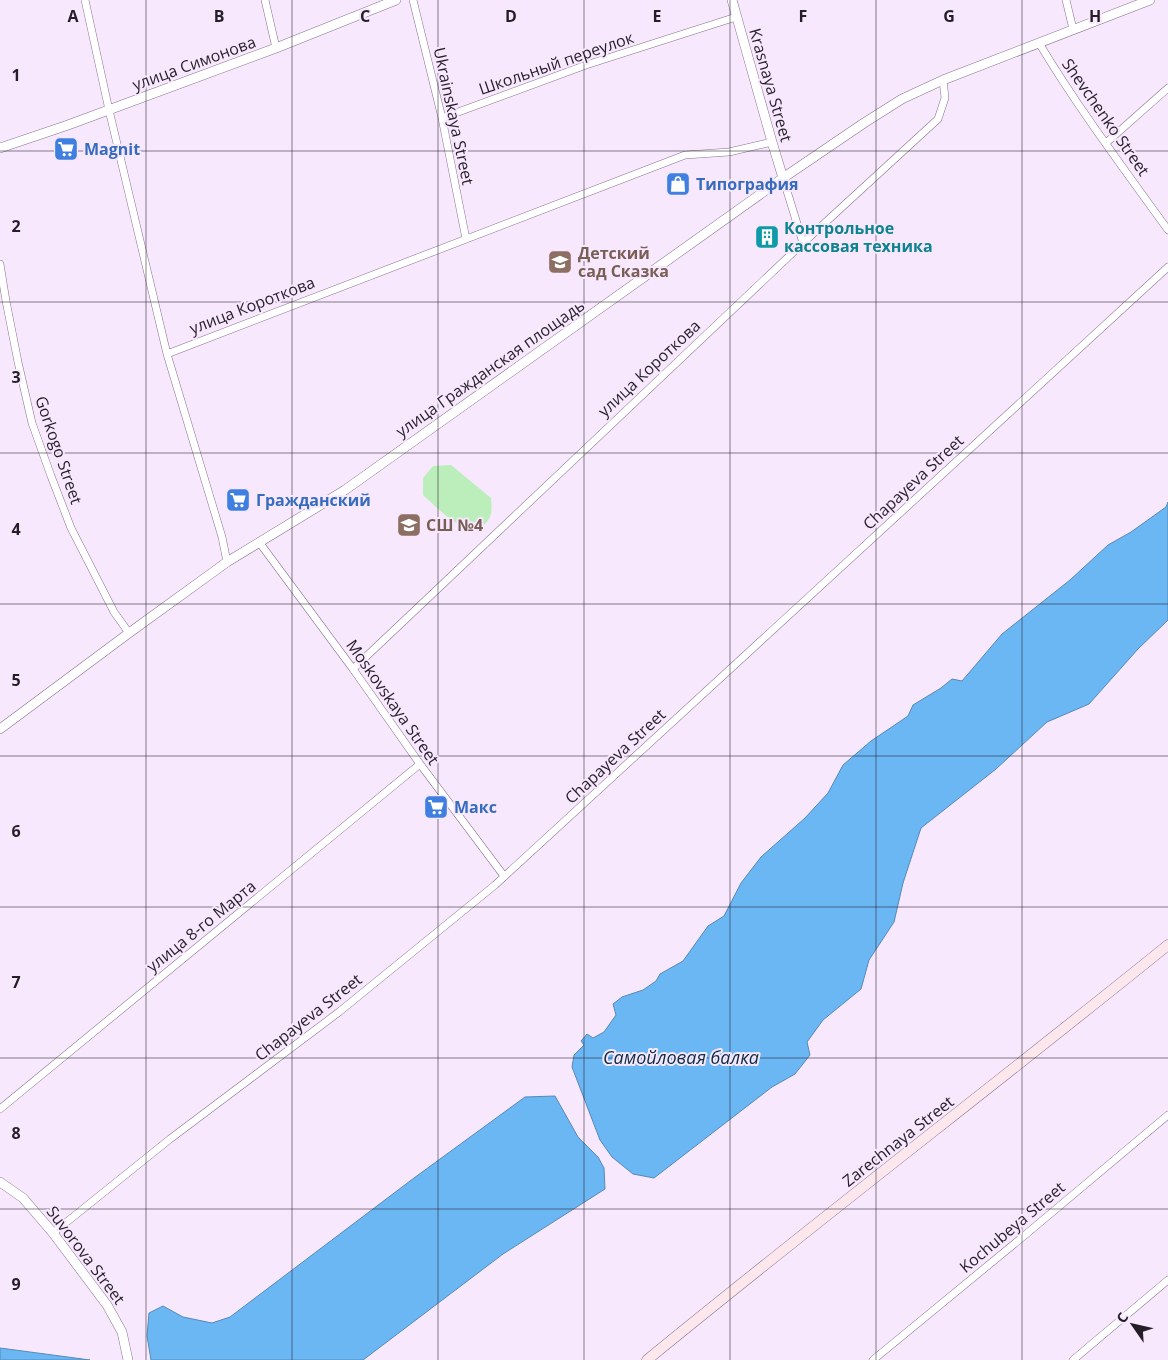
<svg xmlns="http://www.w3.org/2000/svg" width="1168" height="1360" font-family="'Open Sans',sans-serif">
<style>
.green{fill:#bceebb}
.water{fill:#6bb7f4;stroke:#5689b7}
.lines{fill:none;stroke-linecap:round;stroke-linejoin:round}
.minor-casing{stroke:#85738c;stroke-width:8}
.tertiary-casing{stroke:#85738c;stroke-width:10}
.secondary-casing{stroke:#85738c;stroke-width:11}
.minor{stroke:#fff;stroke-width:7}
.tertiary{stroke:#fff;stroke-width:9}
.secondary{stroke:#fce7ed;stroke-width:10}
.grid{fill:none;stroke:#251e28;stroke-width:1;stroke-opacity:0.55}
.labels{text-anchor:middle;stroke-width:4;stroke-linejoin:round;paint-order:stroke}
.street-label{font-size:16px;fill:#251e28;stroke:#f8e8fe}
.shop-label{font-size:16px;font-weight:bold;fill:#366cbe;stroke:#f8e8fe;text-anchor:start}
.culture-label{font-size:16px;font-weight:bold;fill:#0d838f;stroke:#f8e8fe;text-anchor:start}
.education-label{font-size:16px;font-weight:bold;fill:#785e54;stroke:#f8e8fe;text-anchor:start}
.water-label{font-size:18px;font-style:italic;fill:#0a2c44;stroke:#f8e8fe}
.grid-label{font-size:16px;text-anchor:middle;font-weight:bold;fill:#251e28;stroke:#f8e8fe;stroke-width:4;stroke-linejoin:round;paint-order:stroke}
</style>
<rect width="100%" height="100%" fill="#f8e8fe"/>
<!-- green -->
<path class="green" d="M451,465L491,498C492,509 493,519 482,526C464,538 437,507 423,495V478L433,466Z"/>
<!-- water -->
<path class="water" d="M1168,502V620L1138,649L1089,704L1047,722L996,769L921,828L903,883L894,922L869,960L861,989L823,1020L807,1042L810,1055L795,1074L772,1087L654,1178L633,1174L612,1157L600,1140L572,1067L574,1055L584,1045L581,1041L587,1034L593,1038L604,1032L616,1015L613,1004L622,997L643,990L656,981L660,974L683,961L708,926L724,916L741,883L761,857L805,818L828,793L843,765L871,741L908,716L913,705L941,688L952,679L962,681L1002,634L1070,580L1108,545L1131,532L1166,507Z
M555,1096L578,1137L598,1157L604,1168L605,1189L503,1254L363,1360H151L147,1336L149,1313L163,1306L183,1317L212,1323L230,1317L414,1178L525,1097Z
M0,1348L90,1360H0Z"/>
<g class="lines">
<defs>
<path id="minor" d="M85,0L109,110L167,354L222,537L227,562
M265,0L276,48
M413,0L442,118L466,239
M1066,0L1073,29
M1039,43C1078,108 1124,169 1168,230
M442,118L586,65L736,17
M1106,143L1168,88
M783,178L803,243
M0,264L6,301L18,362L32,423L51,476L71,528L114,612L129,633
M167,354L685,155L729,152L772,142
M259,542L353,669L420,764L504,876
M353,669L803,243L938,119L945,98L943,80
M0,1109L420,764
M53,1233L170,1139L339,1012L495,885L1168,267
M873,1360L1025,1235L1168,1115
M1073,1360L1168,1280"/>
<path id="tertiary" d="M732,0L772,142L783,178
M0,148L68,125L276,48L396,0
M0,729L129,633L227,562L345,490L783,178L864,123L902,99L943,80L1150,0
M0,1182L23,1198L53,1233L107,1305L122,1332L128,1360"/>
<path id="secondary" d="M647,1360C819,1219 995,1085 1168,945"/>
</defs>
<!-- minor casing -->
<use href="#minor" class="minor-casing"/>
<!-- tertiary casing -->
<use href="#tertiary" class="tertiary-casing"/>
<!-- secondary casing -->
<use href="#secondary" class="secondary-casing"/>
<!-- minor -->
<use href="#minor" class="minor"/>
<!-- tertiary -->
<use href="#tertiary" class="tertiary"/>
<!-- secondary -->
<use href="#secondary" class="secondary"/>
</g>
<!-- grid -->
<path class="grid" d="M146,0V1360M292,0V1360M438,0V1360M584,0V1360M730,0V1360M876,0V1360M1022,0V1360M0,151H1168M0,302H1168M0,453H1168M0,604H1168M0,756H1168M0,907H1168M0,1058H1168M0,1209H1168"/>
<!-- icons -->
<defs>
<symbol id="supermarket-square" viewBox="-11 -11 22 22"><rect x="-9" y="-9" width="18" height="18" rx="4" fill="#3f7fe0" stroke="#f8e8fe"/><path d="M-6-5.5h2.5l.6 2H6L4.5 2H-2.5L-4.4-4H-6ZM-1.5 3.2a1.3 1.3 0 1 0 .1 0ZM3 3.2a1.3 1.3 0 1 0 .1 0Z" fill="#fff"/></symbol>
<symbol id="shop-square" viewBox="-11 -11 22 22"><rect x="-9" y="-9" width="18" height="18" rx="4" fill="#3f7fe0" stroke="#f8e8fe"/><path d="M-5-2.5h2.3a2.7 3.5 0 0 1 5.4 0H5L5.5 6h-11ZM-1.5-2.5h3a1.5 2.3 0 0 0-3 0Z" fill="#fff"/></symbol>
<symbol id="building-square" viewBox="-11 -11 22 22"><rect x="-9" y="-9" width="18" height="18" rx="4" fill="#0f9aa8" stroke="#f8e8fe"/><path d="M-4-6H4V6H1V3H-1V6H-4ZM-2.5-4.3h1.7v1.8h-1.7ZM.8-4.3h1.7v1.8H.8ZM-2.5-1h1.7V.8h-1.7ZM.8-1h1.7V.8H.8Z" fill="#fff"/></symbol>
<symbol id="school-square" viewBox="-11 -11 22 22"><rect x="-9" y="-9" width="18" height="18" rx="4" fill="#8d6e63" stroke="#f8e8fe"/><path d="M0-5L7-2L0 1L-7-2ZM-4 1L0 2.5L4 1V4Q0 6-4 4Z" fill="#fff"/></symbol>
</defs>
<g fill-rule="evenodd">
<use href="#supermarket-square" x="52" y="135" width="28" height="28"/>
<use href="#shop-square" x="664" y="170" width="28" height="28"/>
<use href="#building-square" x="753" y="223" width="28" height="28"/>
<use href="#school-square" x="546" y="248" width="28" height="28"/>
<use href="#supermarket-square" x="224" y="486" width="28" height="28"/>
<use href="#school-square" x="395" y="511" width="28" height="28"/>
<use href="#supermarket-square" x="422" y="793" width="28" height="28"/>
</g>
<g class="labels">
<!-- street labels -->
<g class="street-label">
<text transform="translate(194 63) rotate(-20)" y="6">улица Симонова</text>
<text transform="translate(556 63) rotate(-19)" y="6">Школьный переулок</text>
<text transform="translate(771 85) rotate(74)" y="6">Krasnaya Street</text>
<text transform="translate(454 116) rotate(78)" y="6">Ukrainskaya Street</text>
<text transform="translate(1106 117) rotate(55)" y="6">Shevchenko Street</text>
<text transform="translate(252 305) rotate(-21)" y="6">улица Короткова</text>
<text transform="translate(490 368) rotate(-35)" y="6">улица Гражданская площадь</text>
<text transform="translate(649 368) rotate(-43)" y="6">улица Короткова</text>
<text transform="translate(59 450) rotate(71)" y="6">Gorkogo Street</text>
<text transform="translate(913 482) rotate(-43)" y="6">Chapayeva Street</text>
<text transform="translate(393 702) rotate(55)" y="6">Moskovskaya Street</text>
<text transform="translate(615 756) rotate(-43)" y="6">Chapayeva Street</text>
<text transform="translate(201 926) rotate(-39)" y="6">улица 8-го Марта</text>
<text transform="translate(308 1017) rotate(-38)" y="6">Chapayeva Street</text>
<text transform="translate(898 1141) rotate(-38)" y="6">Zarechnaya Street</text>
<text transform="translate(1012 1227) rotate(-40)" y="6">Kochubeya Street</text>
<text transform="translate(86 1255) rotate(53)" y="6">Suvorova Street</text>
</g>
<!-- shop labels -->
<g class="shop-label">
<text x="84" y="155">Magnit</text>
<text x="696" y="190">Типография</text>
<text x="256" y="506">Гражданский</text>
<text x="454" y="813">Макс</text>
</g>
<!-- culture labels -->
<g class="culture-label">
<text x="784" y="234">Контрольное<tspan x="784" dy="18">кассовая техника</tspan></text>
</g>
<!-- education labels -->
<g class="education-label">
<text x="578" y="259">Детский<tspan x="578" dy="18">сад Сказка</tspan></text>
<text x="426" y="531">СШ №4</text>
</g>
<!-- water labels -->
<g class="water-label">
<text x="681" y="1064">Самойловая балка</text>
</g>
</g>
<g class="grid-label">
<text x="73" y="22">A</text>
<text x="219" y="22">B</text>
<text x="365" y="22">C</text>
<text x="511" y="22">D</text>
<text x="657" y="22">E</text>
<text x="803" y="22">F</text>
<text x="949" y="22">G</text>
<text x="1095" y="22">H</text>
<text x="16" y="81">1</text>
<text x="16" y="232">2</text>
<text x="16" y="383">3</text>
<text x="16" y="535">4</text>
<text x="16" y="686">5</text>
<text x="16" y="837">6</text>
<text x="16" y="988">7</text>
<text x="16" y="1139">8</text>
<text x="16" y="1290">9</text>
</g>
<!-- north arrow -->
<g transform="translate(1133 1325) rotate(304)" stroke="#f8e8fe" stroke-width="4" paint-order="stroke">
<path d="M0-4L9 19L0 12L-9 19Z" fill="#251e28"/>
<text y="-8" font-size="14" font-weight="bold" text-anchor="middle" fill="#251e28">С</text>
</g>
</svg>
